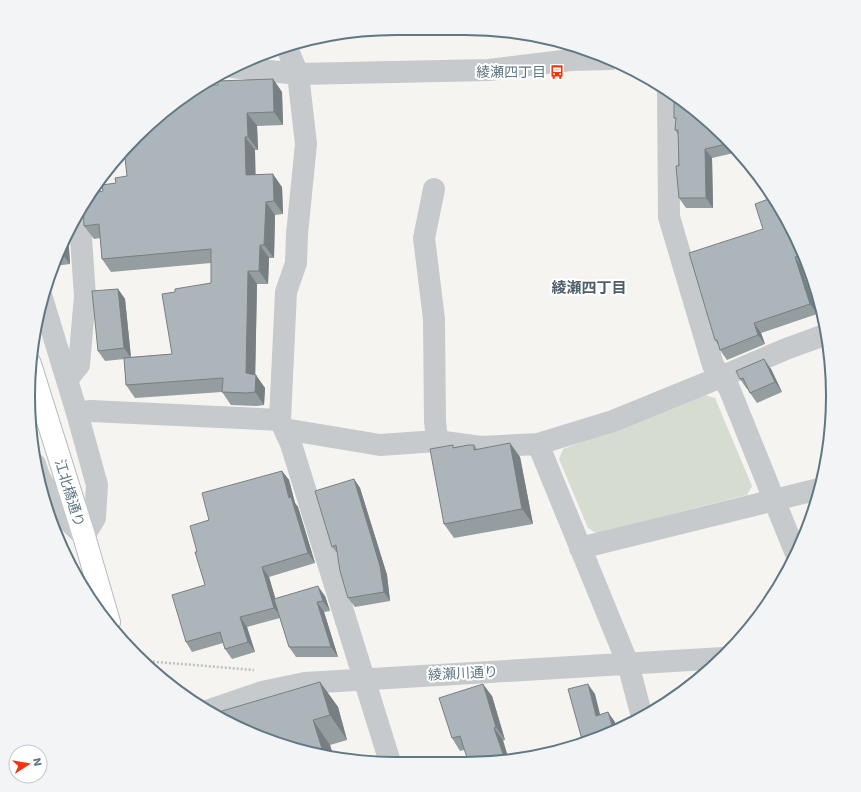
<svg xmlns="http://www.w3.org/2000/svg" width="861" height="792" font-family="'Work Sans','Noto Sans JP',sans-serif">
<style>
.green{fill:#d6ddd0}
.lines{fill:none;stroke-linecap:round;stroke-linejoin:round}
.major-casing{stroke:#b6bbbe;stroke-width:24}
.path{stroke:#bec1c2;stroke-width:2.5;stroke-dasharray:2 2;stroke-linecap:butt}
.minor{stroke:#c6cacc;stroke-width:22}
.major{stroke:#fff;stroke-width:22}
.wall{fill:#949da0}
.shaded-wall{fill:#787f82}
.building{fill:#acb6ba;stroke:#787f82}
.labels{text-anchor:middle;stroke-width:4;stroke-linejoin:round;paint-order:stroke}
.poi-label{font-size:14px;fill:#607784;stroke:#fff;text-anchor:end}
.street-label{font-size:14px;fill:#607784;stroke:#fff}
.neighbourhood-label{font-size:15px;font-weight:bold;fill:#4f5f69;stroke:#fff}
.rim{fill:none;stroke:#607784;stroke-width:2}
</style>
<rect width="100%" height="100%" fill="#f5f4f0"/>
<!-- green -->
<path class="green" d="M705,395L715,398L752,486L747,495L596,533L588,528L559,459L563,449Z"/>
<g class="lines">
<defs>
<path id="major" d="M30,364L84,536L109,622"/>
</defs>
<!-- major casing -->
<use href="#major" class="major-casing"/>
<!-- path -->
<path class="path" d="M145,661L254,670"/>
<!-- minor -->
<path class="minor" d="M287,48L298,74L306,144L297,234L296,263L286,292L280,420L291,444L390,762
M232,67L298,74L489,70L571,60L611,59
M668,89L669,217L713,365L729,388L796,554
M434,189L424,238L434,319L435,421L437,441
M67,380L79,365L85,296L79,209
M77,413L91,411L280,420
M284,429L380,445L437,441L481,447L538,444L613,421L721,377L786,349L827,334
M538,444L628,664L642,717
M35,464L39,476L57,510L84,536L95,518L97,485L77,413L42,298
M580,548L819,489
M207,711L262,692L305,683L723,658"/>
<!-- major -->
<use href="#major" class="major"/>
</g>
<!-- wall -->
<path class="wall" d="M273,79L282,92L283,125L257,126L258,150H255V175L282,187L283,214L275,215L274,258H269L268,284H257L255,375L265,388L264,405L257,406L231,405L222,392L135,398L126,385L124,359L105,361L98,351L118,289L125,299L131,357L172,354L175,292L211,283V263L111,272L102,259L100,238L94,239L84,226L103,191L127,176L218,85Z
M674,94L725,136L738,152L712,158L713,208H686L679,198L678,134L675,130L676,120L674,118Z
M774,197L805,255L808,264L801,266L817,314L761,333L765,344L727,360L720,350L719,346L715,340L763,229Z
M68,233L70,264L55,266Z
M771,369L782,392L757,403L750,393L748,389H747L740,379Z
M474,445L477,449L520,457L533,524L454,538L444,524L454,447Z
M282,471L289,480L295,503L298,507L315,563L269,577L275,599L325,596L330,611L324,612L338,657H296L289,647L280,618L247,627L255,652L232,659L225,649L223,643L192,652L186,642L205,585L197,552L209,520Z
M354,479L360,488L387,575L390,601L355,607L348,598L338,554L332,547Z
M320,682L338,707L347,740L330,745L334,758L278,745Z
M492,696L505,740L460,751L452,738Z"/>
<!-- shaded-wall -->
<path class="shaded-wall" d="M273,79L282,92L283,125L274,112Z
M247,113L257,126L258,150L248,137Z
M245,137L255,150L256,188L246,175Z
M705,149L712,158L713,208L706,198Z
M273,174L282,187L283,214L274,201Z
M266,202L275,215L274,258L264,245Z
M68,233L70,264L63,255V247Z
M260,245L269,258L268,284L259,271Z
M795,257L801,266L817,314L810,304Z
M248,271L257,284L255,387L246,373Z
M118,289L125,299L131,358L124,348Z
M754,323L761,333L765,344L758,335Z
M764,359L771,369L782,392L775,382Z
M256,375L265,388L264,405L255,392Z
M510,443L520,457L533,524L522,509Z
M282,471L289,480L295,503L298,507L315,563L308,553L289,498Z
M354,479L360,488L387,575L390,601L384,592Z
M262,567L269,577L281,617L274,608Z
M318,586L325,596L330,611L323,601Z
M317,602L324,612L338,657L331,647Z
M240,617L247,627L255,652L248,642Z
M320,682L338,707L347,740L330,715Z
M483,684L492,696L505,740L496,727Z
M588,684L595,694L603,726L596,716Z
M608,712L615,722L617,730L614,732Z
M313,720L330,745L334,758L324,755Z
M494,728L503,740L509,760H505Z"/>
<!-- building -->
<path class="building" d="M273,79L274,112L247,113L248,137H245L246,175L273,174L274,201L266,202L264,245H260L259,271H248L246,373L256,375L255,392L247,393L222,392L223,378L126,385L124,358L172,354L162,294L175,292V289L211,283V249L102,259L99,224L84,226L83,204L91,193L103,191L102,185L116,183L115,178L127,176L124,149L172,104L203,85H218V81Z
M674,94L725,136L731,143L705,149L706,198H679L676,166H679L678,130H675L676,118H674Z
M774,197L804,253L795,257L810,304L754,323L758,335L720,350L717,340H715L689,253L763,229L755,204Z
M63,247V255H60Z
M118,289L124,348L98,351L92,291Z
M764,359L775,382L750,393L743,378L740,379L736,371Z
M510,443L522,509L444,524L430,449L453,445V448L468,445H474V450Z
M282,471L289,498L291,497L308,553L262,567L274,608L240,617L248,642L225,649L220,632L186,642L172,595L205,585L195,552H197L190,526L209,520L202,493Z
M354,479L380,566L384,592L348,598L340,571L336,545L332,547L315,491Z
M318,586L323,601L317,602L331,647H289L274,599Z
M320,682L330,715L313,720L324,755L278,745L212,714Z
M483,684L496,727L494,728L505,760L469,764L460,736L452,738L439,698Z
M588,684L596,716L608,712L614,732L606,736L583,743L568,689Z"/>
<!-- icons -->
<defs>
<symbol id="bus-bare" viewBox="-9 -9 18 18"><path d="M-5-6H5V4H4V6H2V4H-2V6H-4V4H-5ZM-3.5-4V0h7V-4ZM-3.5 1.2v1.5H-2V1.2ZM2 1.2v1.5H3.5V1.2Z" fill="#f5350f" stroke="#fff" stroke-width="2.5" paint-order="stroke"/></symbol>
</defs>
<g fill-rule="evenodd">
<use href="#bus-bare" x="547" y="62" width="20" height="20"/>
</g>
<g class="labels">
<!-- poi labels -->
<g class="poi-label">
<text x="546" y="77">綾瀬四丁目</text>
</g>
<!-- street labels -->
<g class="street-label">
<text transform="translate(70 493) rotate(73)" y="5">江北橋通り</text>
<text transform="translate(463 673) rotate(-3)" y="5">綾瀬川通り</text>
</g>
<!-- neighbourhood labels -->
<g class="neighbourhood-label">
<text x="589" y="293">綾瀬四丁目</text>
</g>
</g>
<!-- crop -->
<path d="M0 0H861V792H0ZM396 35H465A361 361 0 0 1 826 396V396A361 361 0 0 1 465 757H396A361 361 0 0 1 35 396V396A361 361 0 0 1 396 35Z" fill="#f2f4f5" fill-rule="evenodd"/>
<path class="rim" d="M396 35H465A361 361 0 0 1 826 396V396A361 361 0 0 1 465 757H396A361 361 0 0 1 35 396V396A361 361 0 0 1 396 35Z"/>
<!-- north arrow -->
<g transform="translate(28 764) rotate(78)"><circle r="19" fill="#ffffff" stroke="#bfc9ce"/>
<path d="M0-3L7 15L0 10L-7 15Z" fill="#f5350f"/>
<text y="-6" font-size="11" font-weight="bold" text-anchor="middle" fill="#607784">N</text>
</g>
</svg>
